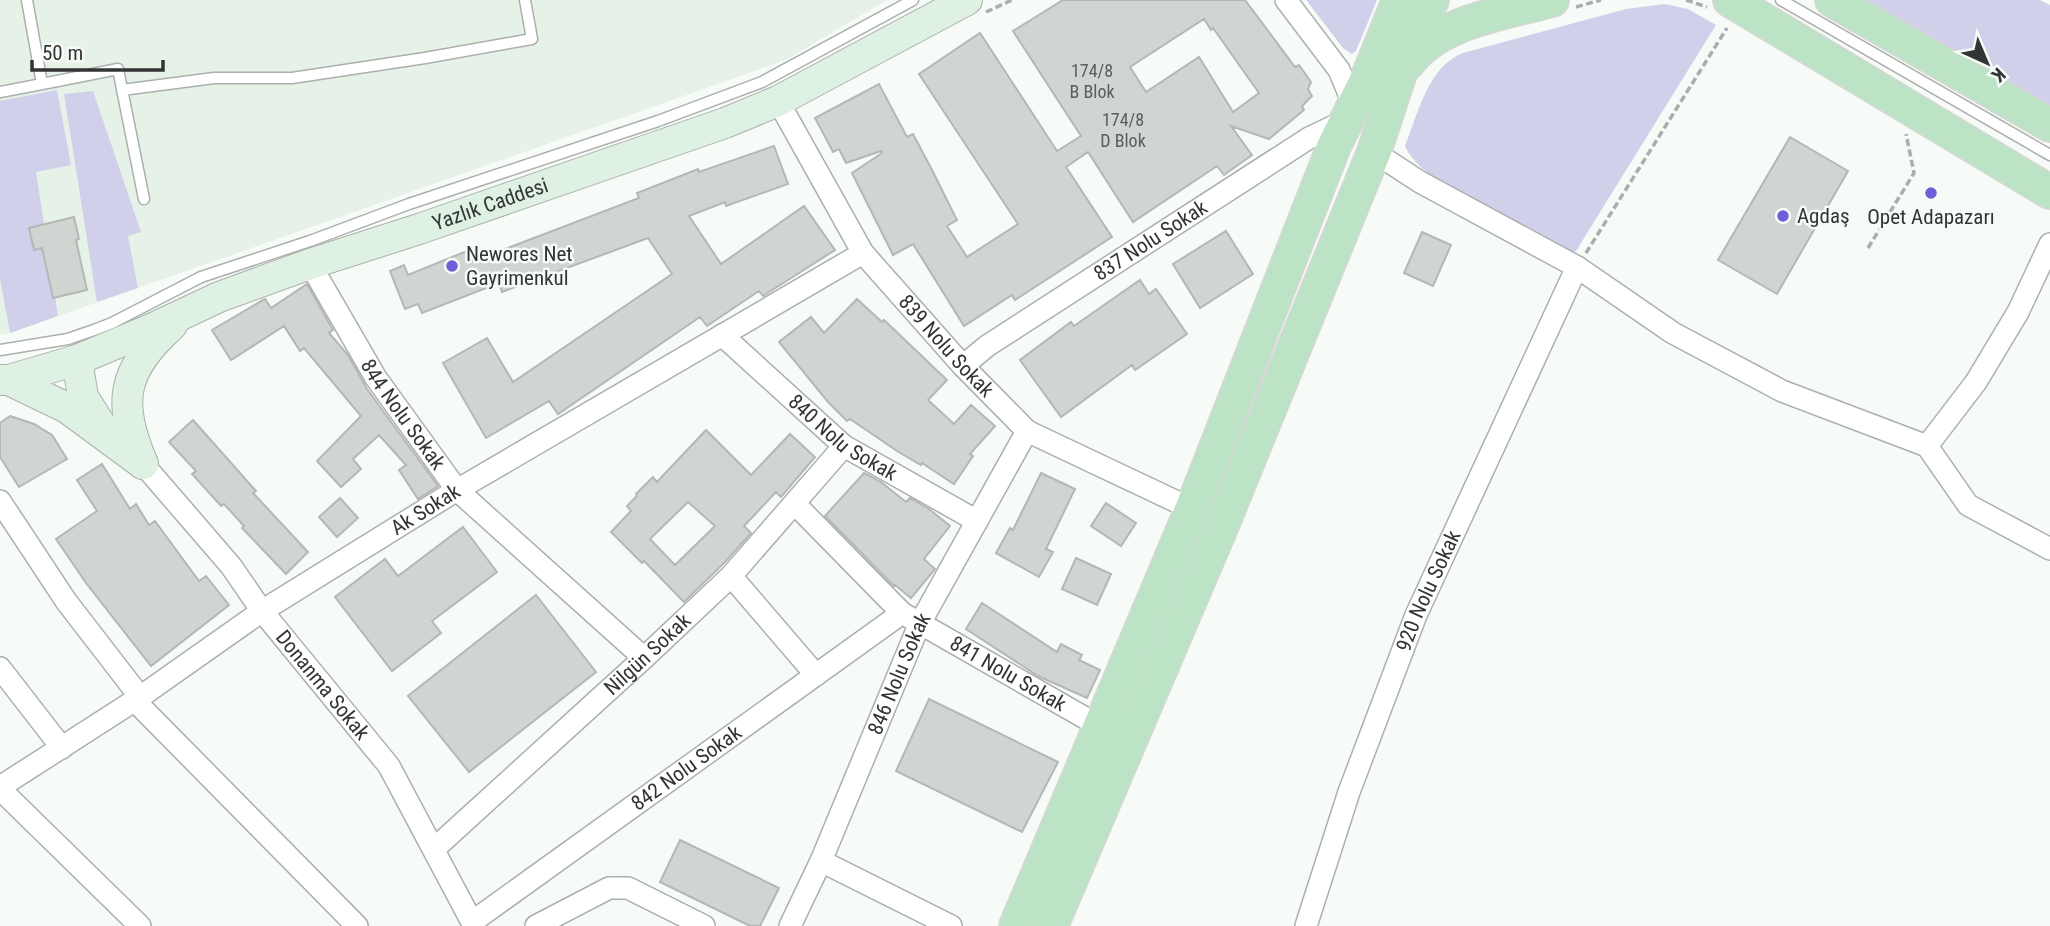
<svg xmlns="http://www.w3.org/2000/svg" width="2050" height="926" font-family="'Roboto Condensed',sans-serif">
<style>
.built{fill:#e6f1e8}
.green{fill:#d0d0eb}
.building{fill:#d1d5d2;stroke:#b4b8b5;stroke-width:2;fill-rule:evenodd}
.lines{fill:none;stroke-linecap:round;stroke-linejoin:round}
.service-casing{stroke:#acb0ad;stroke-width:13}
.minor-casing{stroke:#acb0ad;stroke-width:24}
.secondary-casing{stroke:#acb0ad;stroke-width:32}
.primary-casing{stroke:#d6d7d6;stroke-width:36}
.path{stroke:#abaeac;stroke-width:3.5;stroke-dasharray:7 3.5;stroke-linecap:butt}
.service{stroke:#fff;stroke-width:10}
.minor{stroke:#fff;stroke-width:21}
.secondary{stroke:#def1e2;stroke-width:30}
.primary{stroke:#bce3c5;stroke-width:33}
.poi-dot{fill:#705fd9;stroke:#f7fbf8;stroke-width:2.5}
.labels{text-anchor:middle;stroke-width:5;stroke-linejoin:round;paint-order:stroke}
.number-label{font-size:18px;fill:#5a5d5c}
.street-label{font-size:21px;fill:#333534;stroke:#f7fbf8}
.poi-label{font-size:21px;fill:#333534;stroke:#f7fbf8;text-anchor:start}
</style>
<rect width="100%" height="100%" fill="#f7fbf8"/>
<!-- built -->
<path class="built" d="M0,0H887L786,60L10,333L0,335Z"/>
<!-- green -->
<path class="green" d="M1306,0H1377L1356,51L1352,54L1343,48Z
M1848,0H2040L2050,5V114Z
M1665,4L1688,9L1716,25L1576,251L1570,254L1439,187C1429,171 1412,163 1405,146C1418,114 1428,66 1463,53L1626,9Z
M57,90L71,165L36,172L58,316L10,333L0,279V101Z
M93,91L141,232L128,236L138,288L97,302L64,94Z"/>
<!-- building -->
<path class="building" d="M1063,0H1245L1295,67L1299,65L1311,82L1308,89L1312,96L1302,106L1304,110L1269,139L1231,126L1252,155L1224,175L1217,166L1133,222L1088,152L1066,167L1112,237L1015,300L1012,295L964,326L913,244L893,255L852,173L882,153L881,151L846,163L839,149L833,152L815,118L879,84L907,137L913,134L931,168L957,220L947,226L967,257L1018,224L919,74L980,33L1057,151L1081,136L1013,31ZM1204,19L1211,30L1213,28L1259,93L1233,112L1199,57L1146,92L1130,67Z
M1790,137L1848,171L1777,294L1718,260Z
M774,146L788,184L726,206L725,202L689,216L721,264L804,206L835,250L763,296L759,291L707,326L700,317L558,414L549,401L486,438L443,363L487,338L513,382L672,274L648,238L502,292L499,283L422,313L418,304L405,309L390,271L404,265L408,275L467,251L471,262L639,198L637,193L698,169L699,172Z
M74,217L79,239L76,240L87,290L53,298L42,248L34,250L29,228Z
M1226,231L1253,274L1200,308L1173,264Z
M1422,232L1451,245L1433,286L1404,273Z
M1140,280L1149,294L1156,289L1187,334L1135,370L1132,365L1061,417L1020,360L1071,322L1074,326Z
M307,284L333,330L329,333L348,355L367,389L438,486L418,499L399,470L406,465L379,435L353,459L361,469L341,487L317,461L361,416L304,348L300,351L284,326L231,360L212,330L263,300L265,299L271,308Z
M857,299L882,322L884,320L947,380L928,400L954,424L971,405L995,426L970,454L973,456L954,484L922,463L921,465L897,451L850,419L847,421L828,402L779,342L811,317L824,333Z
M10,416L34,424L52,435L67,459L19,487L0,457V423Z
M193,420L256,491L253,493L308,552L286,574L242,528L244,526L224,504L221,506L192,474L196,471L169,442Z
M706,430L751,475L790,434L815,457L781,497L776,492L744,526L751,533L726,561L684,602L644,561L642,563L611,532L631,511L627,506L637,496L636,494L653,477L657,482ZM688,502L715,526L675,565L650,539Z
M102,464L130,509L136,504L149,525L155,521L199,581L206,576L229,605L151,666L86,583L56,539L97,511L77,480Z
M864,473L881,482L906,502L910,498L929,509L950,526L924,559L935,569L911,598L895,585L894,586L825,516Z
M1041,473L1075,489L1046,549L1053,552L1039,577L996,553L1010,528L1013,530Z
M340,498L358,518L337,537L319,517Z
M1106,503L1136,523L1121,546L1091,526Z
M463,527L497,572L432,621L441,633L392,671L335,597L385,559L398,576Z
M1076,558L1111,574L1097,605L1062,589Z
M536,595L596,672L469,772L408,696Z
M982,603L1057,652L1061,644L1082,655L1079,660L1100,670L1087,698L1038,676L966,629Z
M929,699L1058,762L1022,832L896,771Z
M680,840L779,888L760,926H750L660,882Z"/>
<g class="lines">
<defs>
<path id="service" d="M1781,0L2050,155
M42,84L118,69L144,199
M122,90L214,78H292L425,58L532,39L525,0
M0,92L42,84L27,0
M0,350L68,339L94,330L112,323L201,277L310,241L409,204L658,121L762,82L913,0"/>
<g id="minor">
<path d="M1286,0L1339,70L1354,106"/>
<path id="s1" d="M778,101L863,253L963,366L1027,431L1192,509"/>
<path d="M1374,152L1420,182L1577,267L1673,333L1782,391L1927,446L1968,505L2050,549"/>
<path id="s2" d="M310,264L376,378L457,490L644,658"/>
<path id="s3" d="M722,335L844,446L977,521"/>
<path id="s4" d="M963,366L987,346L1309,138L1334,126L1343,128"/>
<path d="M1927,446L1976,382L2018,312L2050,244"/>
<path id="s5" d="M143,464L231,566L262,611L389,766L474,926"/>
<path d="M0,501L66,601L140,697"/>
<path id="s6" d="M795,504L902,613L1101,727"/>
<path d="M731,576L816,675"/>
<path d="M0,668L62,748"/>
<path d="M135,701L357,926"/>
<path id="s7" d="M0,787L140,697L262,611L457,490L863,253"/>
<path d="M0,789L140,926"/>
<path id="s8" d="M434,849L644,658L731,576L844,446"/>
<path d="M821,861L951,926"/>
<path id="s9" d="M472,922L902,613"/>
<path d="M536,926L609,888H628L704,926"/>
<path id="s10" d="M790,926L821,861L919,625L1027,431"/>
<path id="s11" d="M1306,926L1349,792L1416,615L1577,267"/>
</g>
<g id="secondary">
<path d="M77,360L83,397L102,427"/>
<path id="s12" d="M0,380H9L77,360L151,329L219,297L310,264L419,229L725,123L778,101L967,0"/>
<path d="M9,380L67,408L143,464"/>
<path d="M143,464C117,402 121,371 172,325"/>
</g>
<path id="primary" d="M1730,0L2050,192
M1832,0L2050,125
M1408,63C1439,21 1505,13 1552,0
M1016,926L1192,509L1334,146L1368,77L1399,0
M1051,926L1220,530L1374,152L1400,73L1432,0"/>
</defs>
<!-- service casing -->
<use href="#service" class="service-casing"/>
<!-- minor casing -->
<use href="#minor" class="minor-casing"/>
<!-- secondary casing -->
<use href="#secondary" class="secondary-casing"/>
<!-- primary casing -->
<use href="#primary" class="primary-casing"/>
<!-- path -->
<path class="path" d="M1686,0L1707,7
M1576,7L1601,0
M986,12L1012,0
M1868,248L1914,173L1906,134
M1586,253L1727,28"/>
<!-- service -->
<use href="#service" class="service"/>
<!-- minor -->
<use href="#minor" class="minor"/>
<!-- secondary -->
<use href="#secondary" class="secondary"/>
<!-- primary -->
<use href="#primary" class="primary"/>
</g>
<!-- markers -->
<g class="poi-dot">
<circle cx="1931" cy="193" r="7"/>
<circle cx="1783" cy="216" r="7"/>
<circle cx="452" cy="266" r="7"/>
</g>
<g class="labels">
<!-- number labels -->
<g class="number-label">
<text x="1092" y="77">174/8<tspan x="1092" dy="21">B Blok</tspan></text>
<text x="1123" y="126">174/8<tspan x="1123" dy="21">D Blok</tspan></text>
</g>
<!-- street labels -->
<g class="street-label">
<text dy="7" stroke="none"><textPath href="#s12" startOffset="522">Yazlık Caddesi</textPath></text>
<text dy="7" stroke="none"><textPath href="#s4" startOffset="226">837 Nolu Sokak</textPath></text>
<text dy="7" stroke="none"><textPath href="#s1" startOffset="299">839 Nolu Sokak</textPath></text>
<text dy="7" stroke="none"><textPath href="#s2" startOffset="177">844 Nolu Sokak</textPath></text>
<text dy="7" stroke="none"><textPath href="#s3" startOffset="159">840 Nolu Sokak</textPath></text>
<text dy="7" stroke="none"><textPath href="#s7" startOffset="508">Ak Sokak</textPath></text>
<text dy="7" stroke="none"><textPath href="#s11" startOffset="357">920 Nolu Sokak</textPath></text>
<text dy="7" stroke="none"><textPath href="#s8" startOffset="289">Nilgün Sokak</textPath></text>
<text dy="7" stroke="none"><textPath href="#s10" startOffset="275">846 Nolu Sokak</textPath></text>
<text dy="7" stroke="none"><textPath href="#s6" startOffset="275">841 Nolu Sokak</textPath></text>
<text dy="7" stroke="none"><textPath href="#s5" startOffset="285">Donanma Sokak</textPath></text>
<text dy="7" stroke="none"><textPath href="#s9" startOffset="264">842 Nolu Sokak</textPath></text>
</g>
<!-- poi labels -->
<g class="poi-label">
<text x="1797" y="223">Agdaş</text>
<text x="1931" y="224" text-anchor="middle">Opet Adapazarı</text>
<text x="466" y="261">Newores Net<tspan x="466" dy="24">Gayrimenkul</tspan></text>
</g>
</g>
<!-- north arrow -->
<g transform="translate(1987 63) rotate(136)" stroke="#f7fbf8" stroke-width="5" paint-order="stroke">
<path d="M0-5L12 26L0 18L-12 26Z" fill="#333534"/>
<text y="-10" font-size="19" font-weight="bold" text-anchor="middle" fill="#333534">K</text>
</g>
<!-- scale -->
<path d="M32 60v10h131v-10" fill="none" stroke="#333534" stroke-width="3.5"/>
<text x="42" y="60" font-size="21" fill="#333534" stroke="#f7fbf8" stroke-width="5" paint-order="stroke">50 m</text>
</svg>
